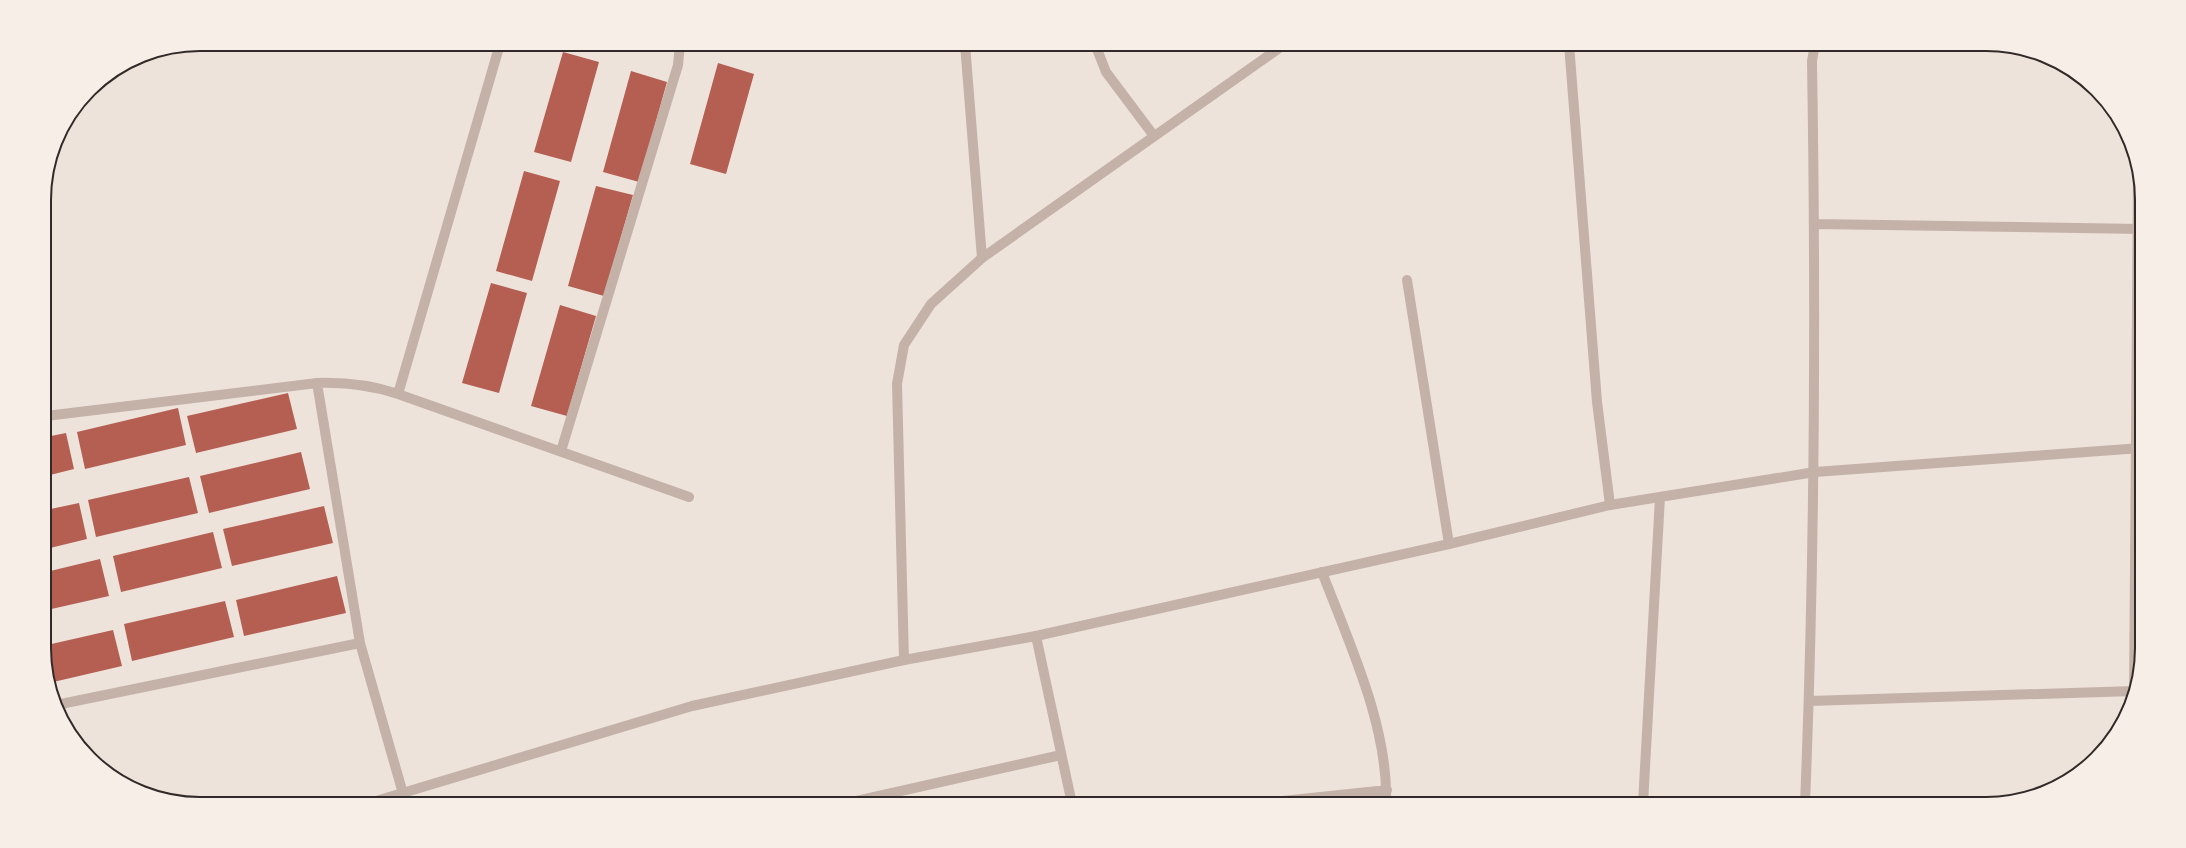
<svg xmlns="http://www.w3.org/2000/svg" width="2186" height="848" font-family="'PT Sans Narrow',sans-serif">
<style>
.building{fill:#b55f52}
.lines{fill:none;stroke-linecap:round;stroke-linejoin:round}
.minor{stroke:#c4b2a9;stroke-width:10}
.tertiary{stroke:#c4b2a9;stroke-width:10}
.rim{fill:none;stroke:#322a28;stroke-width:2}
</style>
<rect width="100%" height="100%" fill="#eee3db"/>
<!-- building -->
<path class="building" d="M563,52L599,62L571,162L534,152Z
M718,63L754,74L726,174L690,164Z
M631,71L667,82L639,182L603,172Z
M524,171L560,181L532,281L496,271Z
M596,186L633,195L604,296L568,286Z
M491,283L527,293L499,393L462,383Z
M560,305L596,316L567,416L531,406Z
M288,393L297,429L196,453L187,416Z
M178,408L186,445L85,469L77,432Z
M66,433L74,469L46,476V437Z
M301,452L310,489L209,513L200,476Z
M189,477L198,513L96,537L88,500Z
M79,503L87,539L46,549V510Z
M324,506L333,543L232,566L223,529Z
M213,532L222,568L121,592L113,556Z
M100,559L109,596L47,610L46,572Z
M337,576L346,613L244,636L236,600Z
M225,601L234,637L132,661L124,624Z
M113,630L122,666L49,683L47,645Z"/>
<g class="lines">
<!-- minor -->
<path class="minor" d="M965,44L982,258
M1095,44L1106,72L1154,136
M1569,44L1597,402L1610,505
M1815,224L2141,229
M1407,280L1449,544
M317,383C346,382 371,385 398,394L689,497
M398,394L500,44
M46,416L317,383L360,643L406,804
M561,451L678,65L680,44
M1322,572C1349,643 1389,727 1386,804
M1036,636L1072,804
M904,660L897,384L904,345L931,304L982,258L1285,44
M2134,698L2138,170
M1809,701L2134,691
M56,705L360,643
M843,804L1061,755
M1253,804L1387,790
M1805,804C1815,556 1816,309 1812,61L1815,44"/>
<!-- tertiary -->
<path class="tertiary" d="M366,804L692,706L904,660L1036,636L1449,544L1610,505L1815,472L2141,448
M1643,804L1660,497"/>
</g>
<!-- crop -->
<path d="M0 0H2186V848H0ZM200 51H1986A149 149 0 0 1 2135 200V648A149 149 0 0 1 1986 797H200A149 149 0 0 1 51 648V200A149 149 0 0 1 200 51Z" fill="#f6eee7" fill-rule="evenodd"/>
<path class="rim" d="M200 51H1986A149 149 0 0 1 2135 200V648A149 149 0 0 1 1986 797H200A149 149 0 0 1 51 648V200A149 149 0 0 1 200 51Z"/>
</svg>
